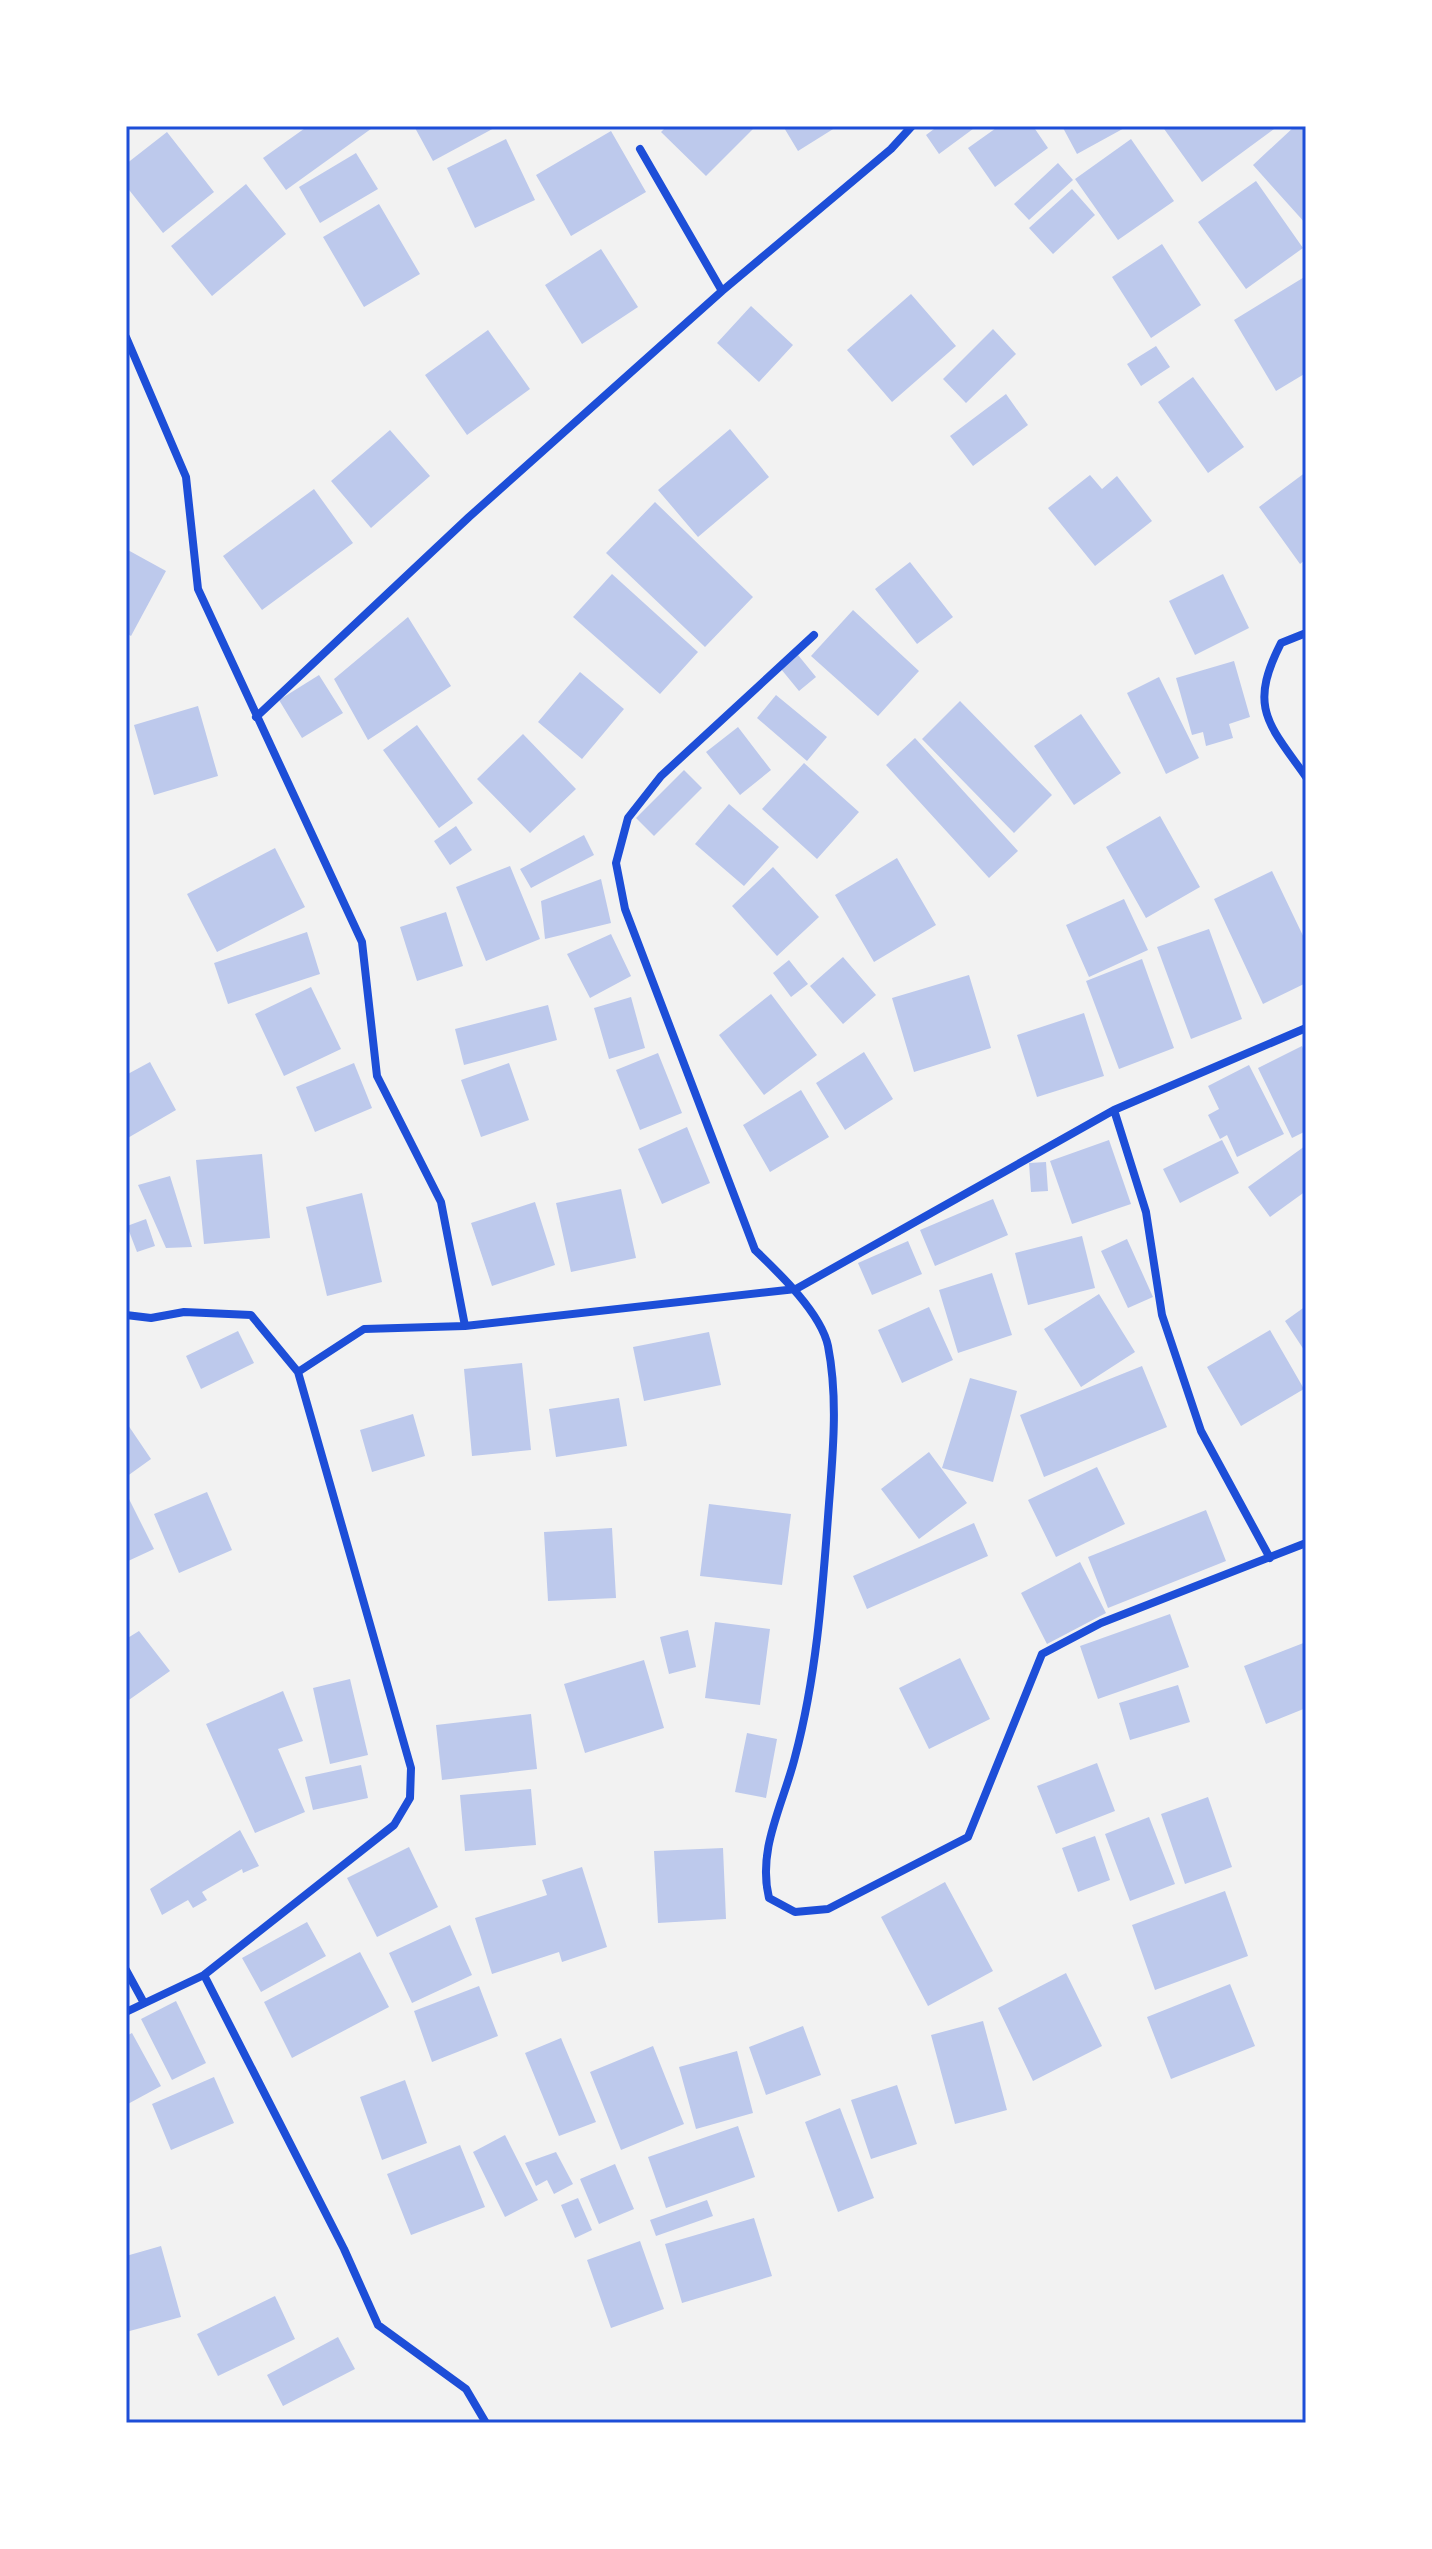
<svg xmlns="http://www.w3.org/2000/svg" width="1432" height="2549" font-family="'Asap Condensed',sans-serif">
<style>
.building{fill:#bdc9ec}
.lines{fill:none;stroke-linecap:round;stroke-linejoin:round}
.minor{stroke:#1d4ed8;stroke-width:8}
.neatline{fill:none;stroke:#1d4ed8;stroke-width:3}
</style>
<rect width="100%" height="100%" fill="#f2f2f2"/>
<!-- building -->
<path class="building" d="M308,126H375L286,190L263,158Z
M414,126H498L433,161Z
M667,126H756L706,176L661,132Z
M783,126H838L798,151Z
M938,126H977L939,154L926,135Z
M999,126H1033L1048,148L995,187L968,148Z
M1062,126H1128L1077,154Z
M1162,126H1272L1274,129L1202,182Z
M1295,126H1306V224L1253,165Z
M611,131L646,192L571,236L536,175Z
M167,132L214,192L163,233L126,186V164Z
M506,139L535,200L475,228L447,168Z
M1131,139L1174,201L1118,240L1075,179Z
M356,153L378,189L320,223L299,187Z
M1058,163L1073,180L1029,220L1014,204Z
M1256,181L1303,248L1246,289L1198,222Z
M246,184L286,234L212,296L171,246Z
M1072,189L1095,215L1053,254L1029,228Z
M379,204L420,274L364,307L323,237Z
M1162,244L1201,305L1151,338L1112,277Z
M601,249L638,307L582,344L545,285Z
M1306,276V373L1276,391L1234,320Z
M911,294L956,346L892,402L847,350Z
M751,306L793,345L759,382L717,343Z
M993,329L1016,354L966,403L943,379Z
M488,330L530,389L467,435L425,375Z
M1156,346L1170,367L1141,386L1127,364Z
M1193,377L1244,447L1208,473L1158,402Z
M1006,394L1028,425L973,466L950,436Z
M730,429L769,477L698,537L658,490Z
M390,430L430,476L371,528L331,481Z
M1306,472V559L1300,564L1259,507Z
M1090,475L1102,489L1117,476L1152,521L1095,566L1048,508Z
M314,489L353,543L262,610L223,556Z
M655,502L753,597L705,647L606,553Z
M126,549L166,571L131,636L126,633Z
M910,562L953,617L917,644L875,589Z
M612,574L698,652L660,694L573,617Z
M1223,574L1249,628L1195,655L1169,601Z
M853,610L919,671L878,716L811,656Z
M408,617L451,686L368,740L334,679Z
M798,655L816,677L799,691L781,669Z
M1234,661L1250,717L1229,724L1233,738L1206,746L1203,732L1192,735L1176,678Z
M580,672L624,709L582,759L538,722Z
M319,675L343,713L302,738L279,700Z
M1159,677L1199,758L1166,774L1127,693Z
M776,695L827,737L807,761L757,718Z
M960,701L1052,795L1014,833L922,739Z
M198,706L218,776L154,795L134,725Z
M1081,714L1121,773L1074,805L1034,746Z
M417,725L473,803L439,828L383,750Z
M738,727L771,770L740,795L706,752Z
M523,734L576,789L530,833L477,779Z
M915,738L1018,851L989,878L886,765Z
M804,763L859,812L817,859L762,809Z
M684,770L702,788L654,836L636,818Z
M729,804L779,847L744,886L695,844Z
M1160,816L1200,887L1146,918L1106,847Z
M456,826L472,850L450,865L434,841Z
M584,835L594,855L531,888L520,869Z
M275,848L305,907L217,952L187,894Z
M897,858L936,925L874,962L835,895Z
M510,866L540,939L486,961L456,887Z
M773,867L819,917L777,956L732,906Z
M1272,871L1306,942V983L1263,1004L1214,899Z
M601,879L611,923L545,939L541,901Z
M1124,899L1148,950L1089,977L1066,925Z
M446,912L463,966L417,981L400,927Z
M1209,929L1242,1019L1191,1039L1157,947Z
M307,932L320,974L228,1004L214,963Z
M611,934L631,976L590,998L567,954Z
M843,957L876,995L843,1024L810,986Z
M1142,959L1174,1048L1119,1069L1086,981Z
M789,960L808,984L791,997L773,973Z
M969,975L991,1048L914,1072L892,998Z
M311,987L341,1049L284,1076L255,1014Z
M771,994L817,1055L764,1095L719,1035Z
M631,997L645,1048L609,1059L594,1008Z
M548,1005L557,1040L464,1065L455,1029Z
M1084,1013L1104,1076L1037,1097L1017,1035Z
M1302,1046L1306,1054V1131L1292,1138L1258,1068Z
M864,1052L893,1099L845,1130L816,1083Z
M658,1053L682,1113L640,1130L616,1070Z
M150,1062L176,1110L126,1139V1075Z
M354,1063L372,1108L315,1132L296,1087Z
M509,1063L529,1120L481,1137L461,1080Z
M1249,1065L1284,1134L1237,1157L1227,1135L1220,1139L1208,1115L1219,1109L1208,1086Z
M801,1090L829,1137L770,1172L743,1125Z
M687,1127L710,1183L662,1204L638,1149Z
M1109,1140L1131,1204L1072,1224L1050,1161Z
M1222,1140L1239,1173L1180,1203L1163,1169Z
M1305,1146L1306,1191L1270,1217L1248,1187Z
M262,1154L270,1238L204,1244L196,1160Z
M1046,1162L1048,1191L1031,1192L1029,1163Z
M170,1176L192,1247L166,1248L138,1185Z
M621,1189L636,1258L571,1272L556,1203Z
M362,1193L382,1282L327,1296L306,1207Z
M993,1199L1008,1235L935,1266L920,1230Z
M535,1202L555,1265L492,1286L471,1223Z
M146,1219L155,1246L137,1252L127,1226Z
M1082,1236L1095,1288L1028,1305L1015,1253Z
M1127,1239L1153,1297L1128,1308L1101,1251Z
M908,1241L922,1274L872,1295L858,1263Z
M992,1273L1012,1335L958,1353L939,1290Z
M1099,1294L1135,1352L1081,1387L1044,1329Z
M1306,1306V1353L1285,1321Z
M929,1307L953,1360L902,1383L878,1330Z
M1270,1330L1304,1389L1241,1426L1207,1367Z
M238,1331L254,1363L201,1389L186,1356Z
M709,1332L721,1385L644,1401L633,1347Z
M522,1363L531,1450L472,1456L464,1369Z
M1142,1366L1167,1427L1044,1477L1020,1415Z
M970,1378L1017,1391L993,1482L942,1468Z
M619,1398L627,1446L556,1457L549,1409Z
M413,1414L425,1456L372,1472L360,1430Z
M126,1422L151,1459L126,1477Z
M929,1452L967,1503L919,1539L881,1489Z
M1097,1467L1125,1524L1056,1557L1028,1500Z
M207,1492L232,1550L179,1573L154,1514Z
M129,1499L154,1549L126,1562V1501Z
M709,1504L791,1514L782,1585L700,1576Z
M1206,1510L1226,1561L1108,1608L1088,1557Z
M974,1523L988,1556L867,1609L853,1576Z
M612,1528L616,1598L548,1601L544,1532Z
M1080,1562L1106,1613L1047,1644L1021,1593Z
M1170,1614L1189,1667L1098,1699L1080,1646Z
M715,1622L770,1629L760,1705L705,1698Z
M688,1630L696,1667L669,1674L660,1637Z
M139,1631L170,1671L126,1702V1639Z
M1306,1642V1708L1266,1724L1244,1666Z
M960,1658L990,1719L929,1749L899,1688Z
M644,1660L664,1728L585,1753L564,1684Z
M350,1679L368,1755L330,1764L313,1688Z
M1178,1685L1190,1722L1130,1740L1119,1703Z
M283,1691L303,1741L278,1749L305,1812L255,1833L206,1724Z
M531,1714L537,1769L442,1780L436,1725Z
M747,1733L777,1739L766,1798L735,1792Z
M1097,1763L1115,1811L1056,1834L1037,1786Z
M361,1765L368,1798L313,1810L305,1777Z
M531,1789L536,1845L465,1851L460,1795Z
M1208,1797L1232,1867L1185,1884L1161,1814Z
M1149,1817L1175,1884L1130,1901L1105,1834Z
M240,1830L259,1866L243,1873L242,1869L202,1892L207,1900L193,1908L188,1900L162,1915L150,1889Z
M1095,1836L1110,1880L1078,1892L1062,1848Z
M409,1847L438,1907L377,1937L347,1878Z
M723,1848L726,1919L658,1923L654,1851Z
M582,1867L607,1947L562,1962L559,1952L492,1974L475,1918L547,1895L542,1880Z
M945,1882L993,1971L928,2006L881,1917Z
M1225,1891L1248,1956L1155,1990L1132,1925Z
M307,1922L326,1956L261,1992L242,1958Z
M450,1925L472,1975L412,2003L389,1953Z
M360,1952L389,2007L292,2058L264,2002Z
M1066,1973L1102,2046L1033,2081L998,2008Z
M1230,1984L1255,2046L1171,2079L1147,2017Z
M479,1986L498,2036L432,2062L414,2011Z
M176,2001L206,2063L172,2080L141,2019Z
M983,2021L1007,2110L955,2124L931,2035Z
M803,2026L821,2075L766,2095L749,2047Z
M132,2033L161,2086L126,2105V2036Z
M561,2038L596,2122L559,2136L525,2053Z
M653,2046L684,2124L621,2150L590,2072Z
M737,2051L753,2113L696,2129L679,2067Z
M214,2077L234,2123L171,2150L152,2104Z
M405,2080L427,2143L382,2160L360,2097Z
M897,2085L917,2144L871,2159L851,2100Z
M840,2108L874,2198L838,2212L805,2122Z
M738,2126L755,2177L666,2208L648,2157Z
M505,2135L538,2200L505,2217L473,2152Z
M460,2145L485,2207L411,2235L387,2174Z
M556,2152L573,2184L554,2194L547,2180L536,2186L525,2163Z
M615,2164L634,2209L599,2224L580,2179Z
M578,2198L592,2230L575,2238L561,2205Z
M707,2200L713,2216L656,2236L650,2220Z
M754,2218L772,2276L682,2303L665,2244Z
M640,2241L664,2309L611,2328L587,2260Z
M161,2246L181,2317L126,2332V2256Z
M275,2296L295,2339L218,2376L197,2334Z
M338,2337L355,2369L283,2406L267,2375Z"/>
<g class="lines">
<!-- minor -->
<path class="minor" d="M640,149L722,291
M126,337L186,477L198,589L362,942L377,1076L441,1202L465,1326
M1306,633L1281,643C1248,708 1268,723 1306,777
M814,635L661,776L628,818L616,863L625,909L755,1250C779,1273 821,1313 828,1346C839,1402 832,1461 828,1517C822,1598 816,1678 795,1757C783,1805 757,1849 769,1898L795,1912L828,1909L968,1837L1042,1654L1101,1623L1306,1543
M256,717L469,517L722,291L891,149L912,126
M1114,1110L1146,1212L1162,1315L1201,1431L1270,1558
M126,1315L151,1318L184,1312L251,1315L298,1372L411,1768L410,1798L394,1825L204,1975L126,2012
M298,1372L364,1329L465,1326L796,1289L1114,1110L1306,1028
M126,1970L144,2003
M204,1975L344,2249L378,2325L466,2389L486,2423"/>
</g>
<!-- border -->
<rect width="1432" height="2549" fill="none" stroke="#ffffff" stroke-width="256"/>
<rect x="128" y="128" width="1176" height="2293" class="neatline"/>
</svg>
